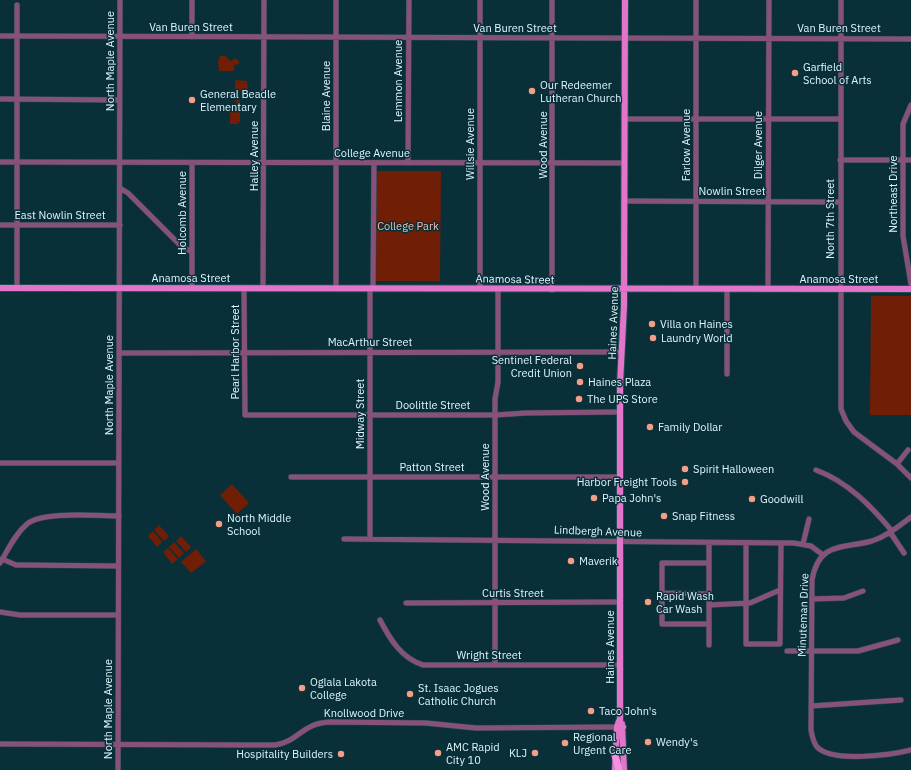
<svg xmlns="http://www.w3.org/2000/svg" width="911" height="770" font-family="'IBM Plex Sans',sans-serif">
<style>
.green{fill:#701e06}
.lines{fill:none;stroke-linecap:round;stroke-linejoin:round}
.minor-casing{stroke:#274b54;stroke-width:6}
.major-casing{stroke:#274b54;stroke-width:8}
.highway-casing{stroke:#274b54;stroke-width:8}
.minor{stroke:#86527a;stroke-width:5}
.major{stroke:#e075ca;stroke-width:6}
.highway{stroke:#f790e0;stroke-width:7}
.poi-dot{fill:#f49e87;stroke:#092f38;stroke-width:1.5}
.labels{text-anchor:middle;stroke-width:3;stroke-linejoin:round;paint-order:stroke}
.street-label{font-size:11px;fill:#def6fd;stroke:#092f38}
.poi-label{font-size:11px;fill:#def6fd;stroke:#092f38;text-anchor:start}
.park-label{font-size:11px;fill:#f5beb0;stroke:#092f38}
</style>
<rect width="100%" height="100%" fill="#092f38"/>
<!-- green -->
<path class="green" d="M220,56H226L230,61L236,58L240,63L234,66V71H219L218,62Z
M235,80L247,81L248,89L245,91H235Z
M235,100H240V121L238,124H230V111H233L237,107Z
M376,171H441L440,281H375Z
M871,296H911V415H870Z
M232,484L249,503L237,514L220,495Z
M159,525L169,536L164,541L154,530Z
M153,531L162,542L157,547L148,536Z
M181,536L191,547L186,552L176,541Z
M174,542L184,553L179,558L169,547Z
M168,548L178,559L172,564L163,552Z
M196,549L206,561L199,567L193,561L199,567L191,573L181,562Z"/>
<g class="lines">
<defs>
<path id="minor" d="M841,0V409L846,421L854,432L897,464L911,478
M0,36L911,39
M192,37V0
M0,99L119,100
M911,105L903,124V236L911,284
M624,119H840
M840,160H911
M0,162L624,163
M408,163L409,0
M120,188L128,193L182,247L192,252
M624,201L840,202
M0,225H120
M17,288V5
M192,288V163
M244,288L245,415H496L525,413L620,412
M263,288L264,0
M336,288V0
M373,288L374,163
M480,289V0
M696,289V0
M727,289V374
M768,289L769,0
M552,290V0
M119,353L622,352
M0,463H119
M897,464L908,450
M816,470C848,482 871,506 892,531
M291,477H620
M911,517C899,526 887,536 872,541C843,549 819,541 812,580L811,730C812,735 813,742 817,747C832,763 892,755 911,750
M890,532L904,553
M344,539L794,543L811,546L823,555
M370,539V289
M746,543V644H780L781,543
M803,544L809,519
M2,559L16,565H23L118,566
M0,563C8,550 15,534 27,524C43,511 96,516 119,516
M662,593L709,594
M812,599L844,598L863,591
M406,603L620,602
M709,605L750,603L780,590
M0,612L20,615H118
M380,620C390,639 401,658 423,665H620
M709,624H662V563H709
M709,645V543
M787,651H858L898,640
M495,665V399L498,382V289
M811,706L901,700
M0,744L275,745C298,742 302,723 330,722L426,723L476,728L617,727
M118,770L120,0"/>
<path id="major" d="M0,288L911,289
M622,724L624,770
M623,727L620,725V384L624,306L625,0
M615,770L617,727L619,721"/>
<path id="highway" d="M615,755L619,770"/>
</defs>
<!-- minor casing -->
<use href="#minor" class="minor-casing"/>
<!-- major casing -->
<use href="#major" class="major-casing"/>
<!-- highway casing -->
<use href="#highway" class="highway-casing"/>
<!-- minor -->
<use href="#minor" class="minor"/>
<!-- major -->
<use href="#major" class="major"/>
<!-- highway -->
<use href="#highway" class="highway"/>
</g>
<!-- markers -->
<g class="poi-dot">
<circle cx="795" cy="73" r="4"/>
<circle cx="532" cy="91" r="4"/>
<circle cx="192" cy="100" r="4"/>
<circle cx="652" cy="324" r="4"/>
<circle cx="653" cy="338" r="4"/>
<circle cx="580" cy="366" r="4"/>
<circle cx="580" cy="382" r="4"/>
<circle cx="579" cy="399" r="4"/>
<circle cx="650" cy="427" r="4"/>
<circle cx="685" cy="469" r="4"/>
<circle cx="685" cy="482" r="4"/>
<circle cx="594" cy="498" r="4"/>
<circle cx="752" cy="499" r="4"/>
<circle cx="664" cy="516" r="4"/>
<circle cx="219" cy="524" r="4"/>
<circle cx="571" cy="561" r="4"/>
<circle cx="648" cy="602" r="4"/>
<circle cx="302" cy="688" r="4"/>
<circle cx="410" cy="694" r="4"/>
<circle cx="591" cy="711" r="4"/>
<circle cx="648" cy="742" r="4"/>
<circle cx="565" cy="743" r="4"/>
<circle cx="438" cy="753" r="4"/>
<circle cx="535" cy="753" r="4"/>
<circle cx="341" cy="754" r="4"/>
</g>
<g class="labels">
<!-- street labels -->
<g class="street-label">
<text x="191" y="31">Van Buren Street</text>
<text x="515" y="32">Van Buren Street</text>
<text x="839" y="32">Van Buren Street</text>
<text transform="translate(110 61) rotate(-90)" y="4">North Maple Avenue</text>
<text transform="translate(398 81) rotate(-90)" y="4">Lemmon Avenue</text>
<text transform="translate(326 96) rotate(-90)" y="4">Blaine Avenue</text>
<text transform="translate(470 144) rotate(-90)" y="4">Willsie Avenue</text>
<text transform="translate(543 145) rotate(-90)" y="4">Wood Avenue</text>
<text transform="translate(686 145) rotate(-90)" y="4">Farlow Avenue</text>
<text transform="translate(758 145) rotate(-90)" y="4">Dilger Avenue</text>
<text x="372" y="157">College Avenue</text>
<text transform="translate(254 156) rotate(-90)" y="4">Halley Avenue</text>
<text x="732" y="195">Nowlin Street</text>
<text transform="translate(893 194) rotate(-90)" y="4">Northeast Drive</text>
<text transform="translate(182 213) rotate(-90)" y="4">Holcomb Avenue</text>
<text x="60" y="219">East Nowlin Street</text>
<text transform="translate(830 219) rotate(-90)" y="4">North 7th Street</text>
<text x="191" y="282">Anamosa Street</text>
<text transform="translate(515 279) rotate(1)" y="4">Anamosa Street</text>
<text x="839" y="283">Anamosa Street</text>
<text transform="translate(613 323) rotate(-88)" y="4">Haines Avenue</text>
<text x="370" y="346">MacArthur Street</text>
<text transform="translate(235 352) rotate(-90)" y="4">Pearl Harbor Street</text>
<text transform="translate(109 385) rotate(-90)" y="4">North Maple Avenue</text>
<text x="433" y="409">Doolittle Street</text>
<text transform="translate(360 414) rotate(-90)" y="4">Midway Street</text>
<text x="432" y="471">Patton Street</text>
<text transform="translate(485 477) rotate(-90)" y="4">Wood Avenue</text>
<text transform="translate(598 531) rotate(2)" y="4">Lindbergh Avenue</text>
<text x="513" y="597">Curtis Street</text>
<text transform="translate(803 615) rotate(-88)" y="4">Minuteman Drive</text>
<text transform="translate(610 647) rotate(-90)" y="4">Haines Avenue</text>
<text x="489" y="659">Wright Street</text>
<text transform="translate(108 709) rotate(-90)" y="4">North Maple Avenue</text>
<text x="364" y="717">Knollwood Drive</text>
</g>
<!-- poi labels -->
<g class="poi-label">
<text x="803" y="71">Garfield<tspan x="803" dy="13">School of Arts</tspan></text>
<text x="540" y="89">Our Redeemer<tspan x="540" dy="13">Lutheran Church</tspan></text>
<text x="200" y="98">General Beadle<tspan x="200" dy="13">Elementary</tspan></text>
<text x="660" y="328">Villa on Haines</text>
<text x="661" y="342">Laundry World</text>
<text x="572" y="364" text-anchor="end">Sentinel Federal<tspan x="572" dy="13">Credit Union</tspan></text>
<text x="588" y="386">Haines Plaza</text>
<text x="587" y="403">The UPS Store</text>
<text x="658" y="431">Family Dollar</text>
<text x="693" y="473">Spirit Halloween</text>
<text x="677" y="486" text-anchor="end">Harbor Freight Tools</text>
<text x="602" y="502">Papa John's</text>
<text x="760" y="503">Goodwill</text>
<text x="672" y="520">Snap Fitness</text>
<text x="227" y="522">North Middle<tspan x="227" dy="13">School</tspan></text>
<text x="579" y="565">Maverik</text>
<text x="656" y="600">Rapid Wash<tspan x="656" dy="13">Car Wash</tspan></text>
<text x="310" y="686">Oglala Lakota<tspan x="310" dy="13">College</tspan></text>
<text x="418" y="692">St. Isaac Jogues<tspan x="418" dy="13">Catholic Church</tspan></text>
<text x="599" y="715">Taco John's</text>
<text x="573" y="741">Regional<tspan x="573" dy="13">Urgent Care</tspan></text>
<text x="656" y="746">Wendy's</text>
<text x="446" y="751">AMC Rapid<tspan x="446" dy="13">City 10</tspan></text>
<text x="527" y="757" text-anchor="end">KLJ</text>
<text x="333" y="758" text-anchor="end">Hospitality Builders</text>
</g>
<!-- park labels -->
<g class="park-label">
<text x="408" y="230">College Park</text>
</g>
</g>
</svg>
